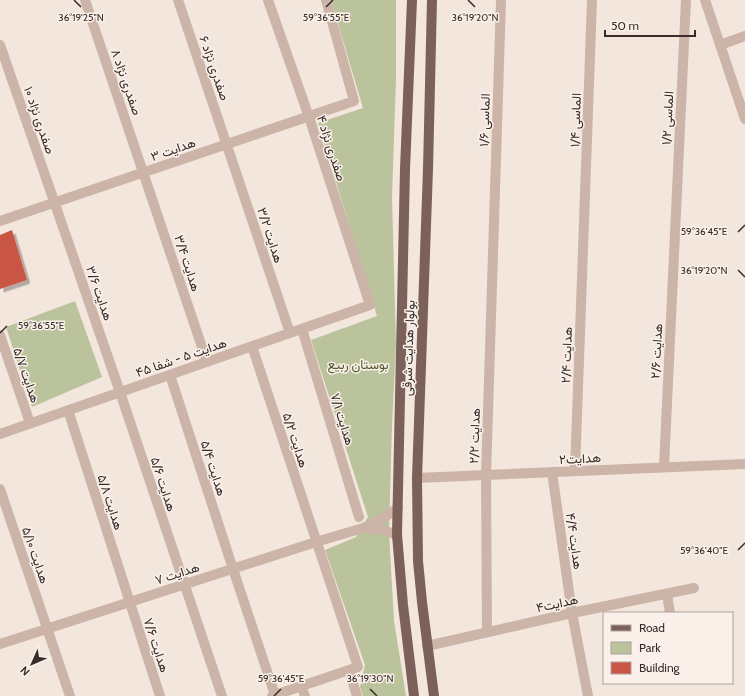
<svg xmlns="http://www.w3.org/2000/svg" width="745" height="696" font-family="Cabin,Vazirmatn,sans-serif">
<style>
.green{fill:#bac39c}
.building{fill:#c95645;filter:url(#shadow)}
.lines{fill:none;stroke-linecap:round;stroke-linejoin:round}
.minor{stroke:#ccb4a8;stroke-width:10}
.major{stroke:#7b6159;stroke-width:10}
.ticks{fill:none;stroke:#392c29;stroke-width:1.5}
.labels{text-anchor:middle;stroke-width:3;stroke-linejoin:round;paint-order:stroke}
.street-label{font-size:13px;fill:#392c29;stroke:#faf1ea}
.park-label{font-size:13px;fill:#4d582c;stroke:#faf1ea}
.ticks-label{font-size:10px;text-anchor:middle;fill:#392c29;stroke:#faf1ea;stroke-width:3;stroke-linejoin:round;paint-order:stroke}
</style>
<defs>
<filter id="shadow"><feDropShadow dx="3.5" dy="3.5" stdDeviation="0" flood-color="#0004"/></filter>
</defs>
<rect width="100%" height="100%" fill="#f3e6dd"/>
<!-- green -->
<path class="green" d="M331,0H396V79L392,197L396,344L392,426L389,532L394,621L406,696H363L360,687L365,665L325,550L356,537L368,517L311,340L377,316L318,123L363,108Z
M75,301L102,377L32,407L6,327Z"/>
<!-- building -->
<path class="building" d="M12,230L27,280L0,289V235Z"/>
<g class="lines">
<!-- minor -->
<path class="minor" d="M85,0L207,362
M178,0L290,333
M705,0L745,119
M0,45L120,392L222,696
M720,45L745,36
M0,221L354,101L326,0
M302,329L359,517
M0,335L30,423
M252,346L358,667L272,696
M170,375L233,569L275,695
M68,410L160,696
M0,434L370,305L309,117L268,0
M664,467L686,0
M575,471L592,0
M552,472L572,613L588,696
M417,478L745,464
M0,489L70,696
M365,528L380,529L397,535
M667,594L670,613
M487,632L486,475L501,0
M0,644L316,542L363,528L380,520L398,508
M427,646L572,613L694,588
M349,670L357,696
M301,686L305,696"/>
<!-- major -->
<path class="major" d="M412,0L405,169L397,535L403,605L414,696
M432,0L428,169L417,478L418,561L422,602L434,696"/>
</g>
<!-- ticks -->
<path class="ticks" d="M74,0L81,7M468,0L475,7M326,7L333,0M738,232L745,225M738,270L745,277M0,333L7,326M738,550L745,543M370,689L377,696M274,696L281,689"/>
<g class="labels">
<!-- street labels -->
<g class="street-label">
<text transform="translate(215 68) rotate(71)" y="5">صفدری نژاد ۶</text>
<text transform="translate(127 82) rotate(71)" y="5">صفدری نژاد ۸</text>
<text transform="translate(667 118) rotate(-87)" y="5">الماسی ۱/۲</text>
<text transform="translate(40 120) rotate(71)" y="5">صفدری نژاد ۱۰</text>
<text transform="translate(484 120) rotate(-88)" y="5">الماسی ۱/۶</text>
<text transform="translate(575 120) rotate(-88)" y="5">الماسی ۱/۴</text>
<text transform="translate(332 148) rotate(72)" y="5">صفدری نژاد ۴</text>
<text transform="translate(173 149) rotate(-19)" y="5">هدایت ۳</text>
<text transform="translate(271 235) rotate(72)" y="5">هدایت ۳/۲</text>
<text transform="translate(188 263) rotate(72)" y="5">هدایت ۳/۴</text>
<text transform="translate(100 293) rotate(71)" y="5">هدایت ۳/۶</text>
<text transform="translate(408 348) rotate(-88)" y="5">بولوار هدایت شرقی</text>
<text transform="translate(656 351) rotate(-87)" y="5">هدایت ۲/۶</text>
<text transform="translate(566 355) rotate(-88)" y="5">هدایت ۲/۴</text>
<text transform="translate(181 357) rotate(-19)" y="5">هدایت ۵ - شفا ۴۵</text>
<text transform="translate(27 375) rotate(71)" y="5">هدایت ۵/۷</text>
<text transform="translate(343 419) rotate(73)" y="5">هدایت ۷/۱</text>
<text transform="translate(474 436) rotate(-88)" y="5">هدایت ۲/۲</text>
<text transform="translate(296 440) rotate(72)" y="5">هدایت ۵/۲</text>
<text transform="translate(580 458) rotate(-3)" y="5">هدایت۲</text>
<text transform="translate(214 468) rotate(72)" y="5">هدایت ۵/۴</text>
<text transform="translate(164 484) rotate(72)" y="5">هدایت ۵/۶</text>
<text transform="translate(111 502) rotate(72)" y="5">هدایت ۵/۸</text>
<text transform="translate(575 541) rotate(82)" y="5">هدایت ۴/۴</text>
<text transform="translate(36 555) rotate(71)" y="5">هدایت ۵/۱۰</text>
<text transform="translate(177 573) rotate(-18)" y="5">هدایت ۷</text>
<text transform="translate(557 603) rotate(-12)" y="5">هدایت۴</text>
<text transform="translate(157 645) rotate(72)" y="5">هدایت ۷/۶</text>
</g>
<!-- park labels -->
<g class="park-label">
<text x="358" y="369">بوستان ربیع</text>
</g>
</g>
<g class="ticks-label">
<text x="81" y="21">36°19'25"N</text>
<text x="326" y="21">59°36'55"E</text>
<text x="475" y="21">36°19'20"N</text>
<text x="704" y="235">59°36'45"E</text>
<text x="704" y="274">36°19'20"N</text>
<text x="41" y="329">59°36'55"E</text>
<text x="704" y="554">59°36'40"E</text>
<text x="281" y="682">59°36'45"E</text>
<text x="370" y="682">36°19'30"N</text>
</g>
<!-- legend -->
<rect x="603" y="612" width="130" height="72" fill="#faf1ea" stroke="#ada29d"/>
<rect x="611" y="625" width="20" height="6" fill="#7b6159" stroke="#ada29d"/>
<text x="639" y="632" font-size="12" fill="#392c29">Road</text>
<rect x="611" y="642" width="20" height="12" fill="#bac39c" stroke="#ada29d"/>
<text x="639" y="652" font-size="12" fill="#392c29">Park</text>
<rect x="611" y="662" width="20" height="12" fill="#c95645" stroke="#ada29d"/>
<text x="639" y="672" font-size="12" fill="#392c29">Building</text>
<!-- north arrow -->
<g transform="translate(32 664) rotate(225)" stroke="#faf1ea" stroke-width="3" paint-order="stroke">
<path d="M0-3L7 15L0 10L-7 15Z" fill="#392c29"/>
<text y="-6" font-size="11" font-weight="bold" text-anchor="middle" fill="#392c29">N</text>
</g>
<!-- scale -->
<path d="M605 30v6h90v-6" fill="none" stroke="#392c29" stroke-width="2"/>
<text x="611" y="30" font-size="12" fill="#392c29" stroke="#faf1ea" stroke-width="3" paint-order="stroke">50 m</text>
</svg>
